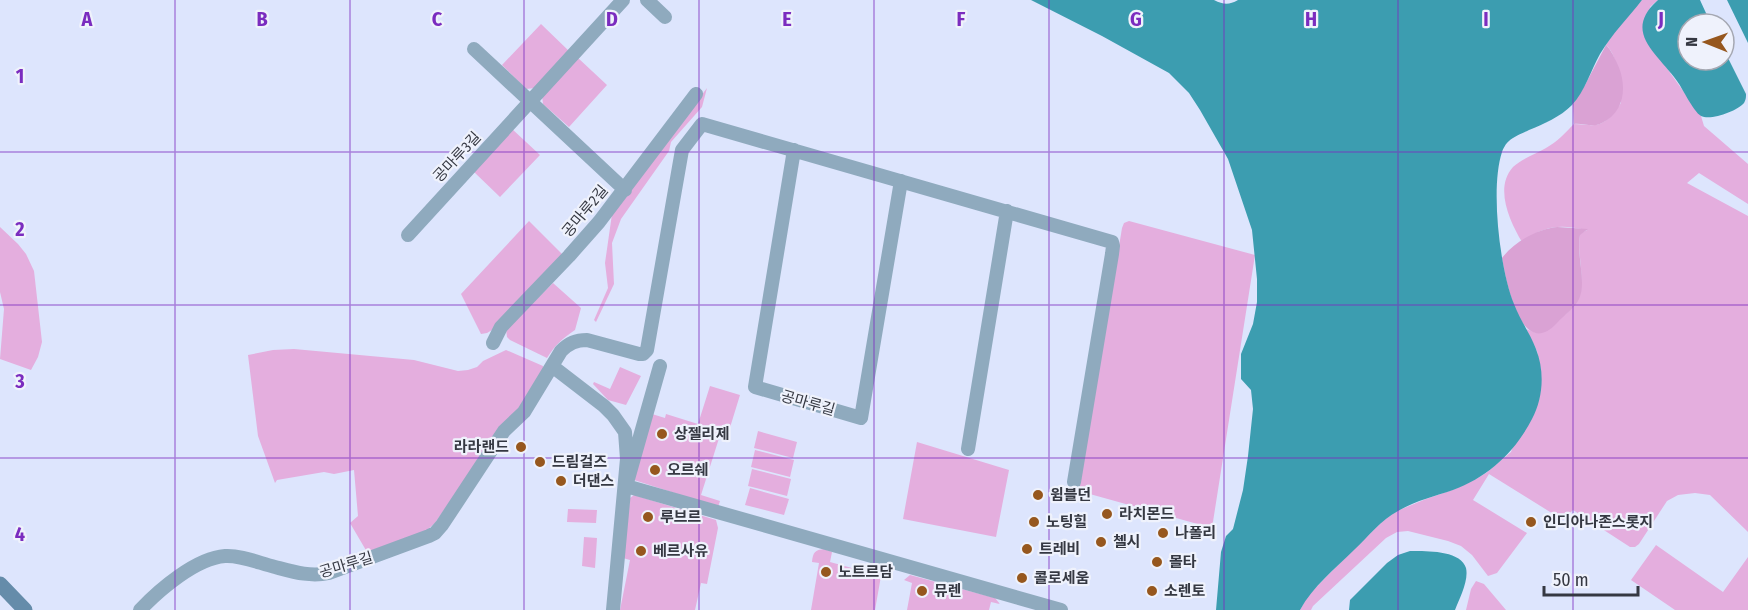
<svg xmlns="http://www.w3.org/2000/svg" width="1748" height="610" font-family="'Fira Sans Condensed','Noto Sans KR',sans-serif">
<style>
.green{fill:#e4aede}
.forest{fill:#daa2d4}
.water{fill:#3c9db0}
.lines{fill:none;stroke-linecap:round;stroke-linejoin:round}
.street{stroke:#8faabe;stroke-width:14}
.secondary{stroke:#658caa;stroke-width:15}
.grid{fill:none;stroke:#7b2cbf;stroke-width:1.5;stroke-opacity:0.55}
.poi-dot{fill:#96571e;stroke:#eff2fc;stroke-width:2}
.labels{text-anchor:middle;stroke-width:4.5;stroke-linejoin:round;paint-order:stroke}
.street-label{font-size:15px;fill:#353842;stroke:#eff2fc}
.poi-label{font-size:15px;font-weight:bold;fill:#353842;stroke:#eff2fc;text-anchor:start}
.grid-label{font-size:20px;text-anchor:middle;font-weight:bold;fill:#7b2cbf;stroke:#eff2fc;stroke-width:4.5;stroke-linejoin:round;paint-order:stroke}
</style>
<rect width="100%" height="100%" fill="#dde5fd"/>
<!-- green -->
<path class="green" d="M1642,0H1658L1650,7L1666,67L1701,116L1704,126L1748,164V204L1699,173L1687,183L1748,216V532L1710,495L1695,493L1678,495L1667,501L1639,544L1635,547H1630L1573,510L1563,520L1489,474L1473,500L1527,533L1497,573L1488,576L1472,555L1461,546L1448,541L1408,531L1397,532L1386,538L1313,606L1311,610H1300L1307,597L1326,577L1384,520L1397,511L1426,499L1455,489L1476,479L1486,473L1511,452L1541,372L1537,351L1526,329L1536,333C1567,315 1584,308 1581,268C1580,256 1578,246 1580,234L1587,230C1560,224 1545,225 1522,242C1510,222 1494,188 1513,167C1521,159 1536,154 1546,148C1557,142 1565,133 1574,124C1580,124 1584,125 1589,125C1605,127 1613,114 1621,103C1619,86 1619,56 1606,45L1614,32Z
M541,24L570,52L535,88L526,89L502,65Z
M577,57L607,85L569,127L543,104L542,95Z
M707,88L702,107L671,142L669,151L621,219L612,243L614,284L596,322L594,320L608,288L605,263L612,214Z
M511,128L540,155L500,197L473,171Z
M529,221L563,255L492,330L487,333L481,334L461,294Z
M1129,221L1255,255L1212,528L1079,491L1122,228L1124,223Z
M0,227L18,244L26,254L34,271L42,342L38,357L31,370L0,359L4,309L0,292Z
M553,283L581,308L575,330C563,338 555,345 547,358L510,340L507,337L506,329Z
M294,349L414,360L458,371L468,370L477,367L483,361L506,350L543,366V371L520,409L502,426L435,523L426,531L367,552L350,523L358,516L354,470L334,474L324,472L277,480L275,483L258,436L248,355L273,350Z
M620,367L641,376L626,405L608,400L593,384L594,382L610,389Z
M710,386L740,395L728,434L721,432L701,495L720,501L718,507L634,480L652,414L665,418L666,414L698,424Z
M758,431L797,442L793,458L754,448Z
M917,442L1009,470L996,537L903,519Z
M755,450L794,460L790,477L751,467Z
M752,469L791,479L787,496L748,486Z
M750,488L789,499L784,515L745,505Z
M634,495L716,520L718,528L707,584L701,583L695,610H620L630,560L623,558L630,498Z
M568,509L597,510L596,523L567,522Z
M584,537L597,538L595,568L582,566Z
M1656,545L1723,592L1748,557V610H1675L1631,580Z
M824,549L832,552L830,562L881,576L875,610H811L819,563L812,562C813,552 815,550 824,549Z
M910,575L995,598L1000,604L991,602L989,610H907L912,583L904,580Z
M1476,581L1484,584L1506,610H1466L1471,589Z"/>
<!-- forest -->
<path class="forest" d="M1606,45C1611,50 1613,55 1616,61C1627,82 1627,111 1602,123C1593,128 1584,123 1574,124L1573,104L1585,85Z
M1557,227L1588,229L1580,235C1576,255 1587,282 1579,299C1575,308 1564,315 1557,323C1521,362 1506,281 1502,258C1514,242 1537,229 1557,227Z"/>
<!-- water -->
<path class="water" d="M1031,0H1214C1224,5 1229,5 1238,0H1642C1628,18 1612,34 1600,54C1591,70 1585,91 1572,105C1560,117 1544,124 1529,130C1523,133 1514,136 1509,141C1506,143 1503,149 1502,152C1490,188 1500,270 1514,304C1520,320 1530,333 1536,349C1545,372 1543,398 1532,419C1515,452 1488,477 1453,490C1435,496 1415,501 1398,511C1381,520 1368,537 1354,550C1335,569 1313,586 1300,610H1216L1221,552L1226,536L1233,529L1243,490L1248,456L1253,409L1251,390L1241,379V354L1253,324L1257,302V279L1252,230L1228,159L1200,110L1189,93L1169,73L1102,36Z
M1658,0H1700L1711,24H1688V60H1724V50L1746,94C1746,98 1746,99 1744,103C1737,111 1711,121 1701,116C1693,111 1683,89 1677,81C1657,53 1622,32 1658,0Z
M1727,0H1748V43Z
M1410,551C1425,551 1461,550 1466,568C1469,581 1459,599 1455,610H1349L1350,600L1387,563L1398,555Z"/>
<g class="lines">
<!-- street -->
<path class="street" d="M647,0L665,17
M474,49L625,190
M794,150L755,387L861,418L901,181
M408,235L623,0
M493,343L501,327L569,256L599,222L696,94
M552,366L604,406L613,415L625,432L627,459L613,610
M660,366L626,486L1061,610
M968,449L1007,211
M140,610C159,590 196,558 225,556C241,555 259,563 275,567C294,572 310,577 329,573L429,536L435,533L442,525L504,431L524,412L561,351C569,343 576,340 587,340L639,354H643L647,350L682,150L702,124L1112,242L1113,246L1112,254L1074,482"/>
<!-- secondary -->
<path class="secondary" d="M0,584L25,610"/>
</g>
<!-- grid -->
<path class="grid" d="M175,0V610M350,0V610M524,0V610M699,0V610M874,0V610M1049,0V610M1224,0V610M1398,0V610M1573,0V610M0,152H1748M0,305H1748M0,458H1748"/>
<!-- markers -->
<g class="poi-dot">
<circle cx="662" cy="434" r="6"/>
<circle cx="521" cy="447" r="6"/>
<circle cx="540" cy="462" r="6"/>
<circle cx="655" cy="470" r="6"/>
<circle cx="561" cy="481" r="6"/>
<circle cx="1038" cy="495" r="6"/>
<circle cx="1107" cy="514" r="6"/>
<circle cx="648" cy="517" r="6"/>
<circle cx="1034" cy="522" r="6"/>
<circle cx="1531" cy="522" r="6"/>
<circle cx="1163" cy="533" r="6"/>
<circle cx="1101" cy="542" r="6"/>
<circle cx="1027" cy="549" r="6"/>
<circle cx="641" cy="551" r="6"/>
<circle cx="1157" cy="562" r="6"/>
<circle cx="826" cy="572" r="6"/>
<circle cx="1022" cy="578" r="6"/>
<circle cx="922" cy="591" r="6"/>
<circle cx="1152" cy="591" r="6"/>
</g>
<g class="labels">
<!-- street labels -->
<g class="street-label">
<text transform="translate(457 157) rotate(-47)" y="5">공마루3길</text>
<text transform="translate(585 211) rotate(-50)" y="5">공마루2길</text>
<text transform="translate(808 403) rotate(16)" y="5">공마루길</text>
<text transform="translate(346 565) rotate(-17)" y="5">공마루길</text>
</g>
<!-- poi labels -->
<g class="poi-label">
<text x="674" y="439">상젤리제</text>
<text x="509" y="452" text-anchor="end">라라랜드</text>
<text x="552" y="467">드림걸즈</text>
<text x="667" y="475">오르쉐</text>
<text x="573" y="486">더댄스</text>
<text x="1050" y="500">윔블던</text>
<text x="1119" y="519">라치몬드</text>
<text x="660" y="522">루브르</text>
<text x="1046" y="527">노팅힐</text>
<text x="1543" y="527">인디아나존스롯지</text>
<text x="1175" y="538">나폴리</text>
<text x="1113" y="547">첼시</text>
<text x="1039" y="554">트레비</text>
<text x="653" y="556">베르사유</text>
<text x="1169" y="567">몰타</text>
<text x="838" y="577">노트르담</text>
<text x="1034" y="583">콜로세움</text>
<text x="934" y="596">뮤렌</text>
<text x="1164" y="596">소렌토</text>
</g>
</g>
<g class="grid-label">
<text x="87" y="26">A</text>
<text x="262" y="26">B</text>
<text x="437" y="26">C</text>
<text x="612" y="26">D</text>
<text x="787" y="26">E</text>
<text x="961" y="26">F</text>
<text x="1136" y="26">G</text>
<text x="1311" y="26">H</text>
<text x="1486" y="26">I</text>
<text x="1661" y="26">J</text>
<text x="20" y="83">1</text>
<text x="20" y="236">2</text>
<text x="20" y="388">3</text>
<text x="20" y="541">4</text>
</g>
<!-- north arrow -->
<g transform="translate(1706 42) rotate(271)"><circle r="28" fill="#eff2fc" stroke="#a5a8b2" stroke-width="1.5"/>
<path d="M0-4.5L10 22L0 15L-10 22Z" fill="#96571e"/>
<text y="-9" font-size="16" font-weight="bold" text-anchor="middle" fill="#353842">N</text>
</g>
<!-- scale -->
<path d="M1544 586v9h94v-9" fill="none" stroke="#353842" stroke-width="3"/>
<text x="1553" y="586" font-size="18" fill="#353842" stroke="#eff2fc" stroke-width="4.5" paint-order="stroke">50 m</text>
</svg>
